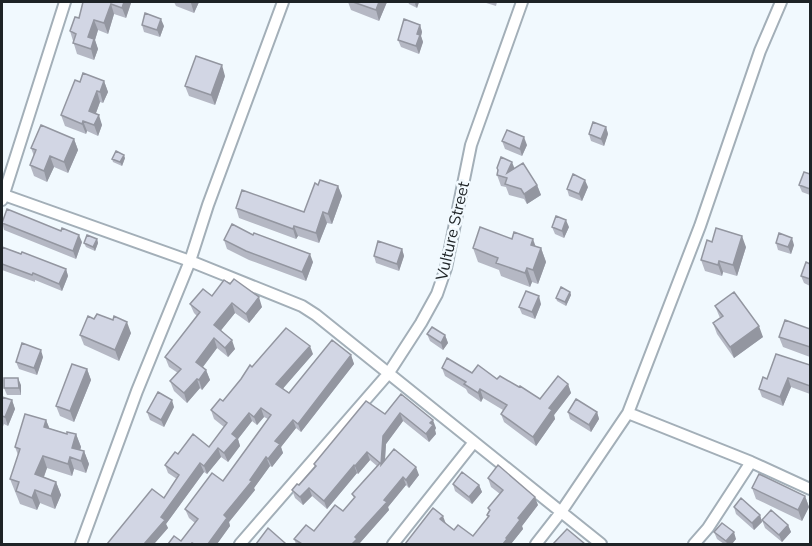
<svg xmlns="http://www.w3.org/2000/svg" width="812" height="546" font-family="Mulish,sans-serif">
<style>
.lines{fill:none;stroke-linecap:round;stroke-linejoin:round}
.minor-casing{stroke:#a3afb8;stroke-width:14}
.minor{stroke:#fff;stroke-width:10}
.wall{fill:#b5b8c4}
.shaded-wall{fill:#9396a0}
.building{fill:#d2d6e4;stroke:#9396a0;stroke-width:1.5}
.labels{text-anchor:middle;stroke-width:5;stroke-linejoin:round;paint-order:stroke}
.street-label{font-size:16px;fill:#1e2326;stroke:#f1f9fe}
</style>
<rect width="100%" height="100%" fill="#f1f9fe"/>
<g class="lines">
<defs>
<path id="minor" d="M4,195L190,261L302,306L316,315L601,544
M2,200L65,2
M628,413L751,462L810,489
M81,544L137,391L190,261L208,205L283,2
M240,544L388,374L421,323L437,294L446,268L471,145L522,2
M393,544L474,442
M536,544L561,512L628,413L700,226L760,51L781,2
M694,544L708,528L751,462"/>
</defs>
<!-- minor casing -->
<use href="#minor" class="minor-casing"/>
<!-- minor -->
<use href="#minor" class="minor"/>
</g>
<!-- wall -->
<path class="wall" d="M83,2L131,3L126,18L114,14L108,34L98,30L95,40L98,49L94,60L77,54L70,31L79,18Z
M174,2H199L194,13L176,6Z
M348,2H387L379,21L351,10Z
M408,2H419L417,8L409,4Z
M483,2H497L496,6Z
M142,25L164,26L160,37L144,32Z
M420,25L422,32L421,36L423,42L419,54L401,47L398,40Z
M225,76L215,105L189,96L185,86Z
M104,81L108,92L103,103L100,102L96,113L102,125L98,136L87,131L86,134L65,126L61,115L80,82Z
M606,127L608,134L604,146L591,141L589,134Z
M74,139L78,150L68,173L54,167L47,182L34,176L30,165L34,156L31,148Z
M502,141L527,145L522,156L505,149Z
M125,158L122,166L113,162L112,159Z
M497,168H514L537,185L541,195L527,204L524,199L509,195L506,187L501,186L497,175L498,172Z
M810,174V195L802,192L799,185Z
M318,185L338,186L342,196L332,224L327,223L319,243L298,236L296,239L239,218L236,208L304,212Z
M588,187L582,201L569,196L567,189Z
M2,222L82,242L76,259L4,230Z
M552,227H569L564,238L555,234Z
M253,235L313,262L306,281L249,260L227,249L224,240Z
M97,239L98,243L95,251L86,247L84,243Z
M512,239L541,248L546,262L538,284L532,282L530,287L501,276L499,270L478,262L473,248Z
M712,242L746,247L737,276L723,272L722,276L705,271L701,260Z
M776,243L794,245L791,254L778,250Z
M2,247L66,269L68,276L62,291L35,280V282L2,270Z
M402,249L404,256L399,271L376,263L374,256Z
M810,264V286L804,283L801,276Z
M570,292L571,295L566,306L557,301L556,298Z
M212,296L262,307L249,323L235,313L221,330L235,349L228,357L217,348L203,367L206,370L210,380L202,390L200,388L187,403L174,391L170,381L178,373L169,367L165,357L197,316L194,313L190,304Z
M541,304L535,319L522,314L519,307Z
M715,306L763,337L734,358L717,334L713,323L720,318Z
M94,319L131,333L119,361L84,345L80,335Z
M810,329V357L783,347L779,337Z
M427,334L445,335L448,343L443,350L430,341Z
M313,354L283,388L289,393L351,355L354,364L301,432L296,428L281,447L283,453L272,467L270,466L254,488L255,490L229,522L230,526L217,544H168L181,541L195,523L189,518L185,509L223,481L268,419L264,417L257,425L252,421L238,439L240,446L228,462L221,457L207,474L204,472L166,524L168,528L154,544H107L164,498L177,479L168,473L165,465L178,454L209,447L224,427L214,419L211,410L223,401L252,367Z
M43,357L37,375L19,369L16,362Z
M810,365V394L791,387L783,406L762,397L759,389L767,379Z
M442,368L472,373L497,379L540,399L568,384L571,393L554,415L555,419L536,446L504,422L501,414L503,410L483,398L481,402L468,393L466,389L445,376Z
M87,369L91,380L74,422L60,416L56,406Z
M21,385V395H7L4,388Z
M401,394L436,428L435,430L436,434L429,442L403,421L386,444L385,460L419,475L409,488L406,485L388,507L389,510L359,544H296L294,539L314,531L343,511L354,498L352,494L377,466L370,460L358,474L357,473L327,509L312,496L303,505L295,498L292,490L299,485L315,467L314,464L385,414Z
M2,397L12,400L15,409L8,426L4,424L2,429Z
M174,407L164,427L150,420L147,412Z
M568,412H597L599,419L591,432L570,419Z
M46,420L49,428L67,434H76L81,447L80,450L84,451L89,464L86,473L74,469L72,476L47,468L44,477L56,482L61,495L55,509L40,503L37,510L20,504L10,479L18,455L15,447Z
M488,478L538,505L522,526L523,529L511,544H405L446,524L454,530L473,536L488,518L487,515L489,511L488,508L500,494L491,487Z
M453,484L479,485L482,492L472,504L455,491Z
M752,488L805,496L809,507L802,521L756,499Z
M734,507L760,515L762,522L754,530L736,514Z
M762,520L788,525L791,532L782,542L765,528Z
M714,532L736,539L732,544H724L717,539Z"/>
<!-- shaded-wall -->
<path class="shaded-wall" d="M124,2H131V3L126,18L122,8Z
M191,2H199L194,13L191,3Z
M379,2H387L379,21L376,10Z
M416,2H419L417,8L415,4Z
M111,4L114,14L108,34L104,23Z
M161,19L164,26L160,37L157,30Z
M94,20L98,30L95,40L98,49L94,60L91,49L88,37Z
M420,25L422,32L421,36L423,42L419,54L416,46L417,34Z
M222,65L225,76L215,105L211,95Z
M104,81L108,92L103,103L100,92Z
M97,91L100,102L93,121L89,111Z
M99,115L102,125L98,136L94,125Z
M83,121L87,131L86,134L82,124Z
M606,127L608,134L604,146L601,139Z
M524,137L527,145L522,156L520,149Z
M74,139L78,150L68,173L64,162Z
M124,155L125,158L122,166L120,162Z
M50,156L54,167L47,182L44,171Z
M512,162L516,172L507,173Z
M585,180L588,187L582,201L579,194Z
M537,185L541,195L527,204L524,194Z
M338,186L342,196L332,224L328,214Z
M323,212L327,223L319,243L316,233Z
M566,220L569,227L564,238L562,231Z
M294,226L298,236L296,239L293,229Z
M79,235L82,242L76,259L73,251Z
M742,236L746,247L737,276L733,265Z
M792,238L794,245L791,254L788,247Z
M97,239L98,243L95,251L93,247Z
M533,239L538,253L531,245Z
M541,248L546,262L538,284L533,270Z
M402,249L404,256L399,271L397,264Z
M310,254L313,262L306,281L302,272Z
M719,261L723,272L722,276L718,265Z
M527,268L532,282L530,287L525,273Z
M66,269L68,276L62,291L59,284Z
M570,292L571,295L566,306L565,302Z
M539,296L541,304L535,319L532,312Z
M259,297L262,307L249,323L246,314Z
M232,303L235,313L218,334L214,325Z
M127,322L131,333L119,361L115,350Z
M759,326L763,337L734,358L730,347Z
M445,335L448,343L443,350L441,343Z
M214,338L217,348L199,372L196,362Z
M232,340L235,349L228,357L225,348Z
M310,346L313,354L280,392L276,384Z
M41,350L43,357L37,375L34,368Z
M351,355L354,364L301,432L298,424Z
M87,369L91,380L74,422L70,411Z
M206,370L210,380L202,390L199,380Z
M18,378L21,385V395L19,388Z
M788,378L791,387L783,406L780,397Z
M197,379L200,388L187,403L184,393Z
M568,384L571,393L554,415L555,419L536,446L533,437L549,408Z
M480,389L483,398L481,402L478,393Z
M12,400L15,409L8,426L5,417Z
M172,400L174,407L164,427L161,420Z
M261,408L264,417L257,425L254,417Z
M597,412L599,419L591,432L589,425Z
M249,413L252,421L238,439L240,446L228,462L224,453L232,434Z
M400,413L403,421L386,444L384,473L381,465L383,436Z
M46,420L51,432L44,427Z
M293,420L296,428L281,447L283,453L272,467L268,459L275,441Z
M433,420L436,428L435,430L436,434L429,442L426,434L430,423Z
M76,434L81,447L77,460L72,448Z
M218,448L221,457L207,474L204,466Z
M84,451L89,464L86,473L81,461Z
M367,452L370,460L358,474L355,466Z
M43,456L47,468L40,487L35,474Z
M70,457L74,469L72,476L68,464Z
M266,457L270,466L254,488L255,490L229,522L230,526L217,544H208L224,515Z
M200,463L204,472L166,524L168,528L154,544H144L161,517Z
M354,465L357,473L327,509L324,501Z
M416,467L419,475L409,488L406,480Z
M403,477L406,485L388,507L389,510L359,544H352L355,537Z
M56,482L61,495L55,509L51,496Z
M479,485L482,492L472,504L469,497Z
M309,488L312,496L303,505L300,497Z
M35,490L40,503L37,510L32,498Z
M805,496L809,507L802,521L798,510Z
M535,497L538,505L522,526L523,529L511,544H503L518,518Z
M760,515L762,522L754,530L752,523Z
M443,516L446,524L440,519Z
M788,525L791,532L782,542L779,535Z
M734,532L736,539L732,544H727L726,541Z"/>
<!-- building -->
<path class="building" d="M83,2H124L122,8L111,4L104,23L94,20L88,37L94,39L91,49L73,43L76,34L70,31L75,17L79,18Z
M353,2H379L376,10Z
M145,13L161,19L157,30L142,25Z
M404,19L420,25L417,34L420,35L416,46L398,40Z
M196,56L222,65L211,95L185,86Z
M83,73L104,81L100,92L97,91L89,111L99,115L94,125L83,121L82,124L61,115L75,80L80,82Z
M593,122L606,127L601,139L589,134Z
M41,125L74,139L64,162L50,156L44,171L30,165L36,150L31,148Z
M507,130L524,137L520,149L502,141Z
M116,151L124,155L120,162L112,159Z
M501,157L512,162L507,173L523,163L537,185L524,194L521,189L505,184L507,178L497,175L498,170L497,168Z
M804,172L810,174V189L799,185Z
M573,174L585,180L579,194L567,189Z
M320,180L338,186L328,214L323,212L316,233L294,226L293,229L236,208L242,190L304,212L315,183L318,185Z
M7,209L61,231L62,228L79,235L73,251L2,223Z
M556,216L566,220L562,231L552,227Z
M232,224L253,235L254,233L310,254L302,272L246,251L224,240Z
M480,227L512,239L514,232L533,239L531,245L541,248L533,270L527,268L525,273L496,263L498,258L473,248Z
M716,228L742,236L733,265L719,261L718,265L701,260L707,240L712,242Z
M779,233L792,238L788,247L776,243Z
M87,235L97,239L93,247L84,243Z
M378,241L402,249L397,264L374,256Z
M2,247L21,254L22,252L66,269L59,284L33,273L32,275L2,264Z
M806,262L810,264V279L801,276Z
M234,279L259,297L246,314L232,303L214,325L232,340L225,348L214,338L196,362L206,370L199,380L197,379L184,393L170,381L181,369L165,357L200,312L190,304L203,289L212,296L224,280L230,284Z
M561,287L570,292L565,302L556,298Z
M526,291L539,296L532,312L519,307Z
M734,292L759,326L730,347L713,323L723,316L715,306Z
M97,314L113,320L114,316L127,322L115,350L80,335L88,316L94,319Z
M785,320L810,329V347L779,337Z
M432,327L445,335L441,343L427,334Z
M286,328L310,346L276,384L289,393L332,340L351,355L298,424L293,420L275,441L280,444L268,459L266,457L250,480L252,481L224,515L227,518L208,544H194L192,543L191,544H168L174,536L181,541L198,519L185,509L212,473L223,481L271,415L261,408L254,417L249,413L232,434L237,438L224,453L218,448L204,466L200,463L161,517L165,520L144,544H107L152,489L164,498L179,475L165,465L175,452L178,454L193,434L209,447L227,423L211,410L220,399L223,401L241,379L250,365L252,367Z
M22,343L41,350L34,368L16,362Z
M776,354L810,365V386L788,378L780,397L759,389L763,377L767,379Z
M447,358L472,373L478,365L497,379L500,376L519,387L520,386L540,399L558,376L568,384L549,408L552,410L533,437L501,414L507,405L480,389L478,393L464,384L466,382L442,368Z
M72,364L87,369L70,411L56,406Z
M4,378H18L19,388H4Z
M158,392L172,400L161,420L147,412Z
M401,394L433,420L430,423L433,425L426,434L400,413L383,436L381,465L394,449L416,467L406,480L403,477L384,500L387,502L355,537L357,539L352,544H302L294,539L306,525L314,531L335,505L343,511L355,497L352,494L380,463L367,452L355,466L354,465L324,501L309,488L300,497L292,490L297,484L299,485L316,466L314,464L366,401L385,414Z
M2,397L12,400L5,417L2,416Z
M576,399L597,412L589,425L568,412Z
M25,414L46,420L44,427L67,434V432L76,434L72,448L84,451L81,461L70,457L68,464L43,456L35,474L56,482L51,496L35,490L32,498L16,491L19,482L10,479L20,449L15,447Z
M498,465L535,497L518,518L520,520L506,538L507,539L503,544H405L433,508L443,516L440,519L454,530L458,525L473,536L489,516L487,515L490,510L488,508L503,490L488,478Z
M462,472L479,485L469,497L453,484Z
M759,474L805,496L798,510L752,488Z
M741,498L760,515L752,523L734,507Z
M771,510L788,525L779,535L762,520Z
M722,523L734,532L726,541L714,532Z
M268,528L285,543L283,544H256Z
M567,529L585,544H553Z"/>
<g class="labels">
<!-- street labels -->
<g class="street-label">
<text transform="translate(452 231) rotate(-77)" y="6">Vulture Street</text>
</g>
</g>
<!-- border -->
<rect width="812" height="546" fill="none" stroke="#1e2326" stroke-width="6"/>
</svg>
